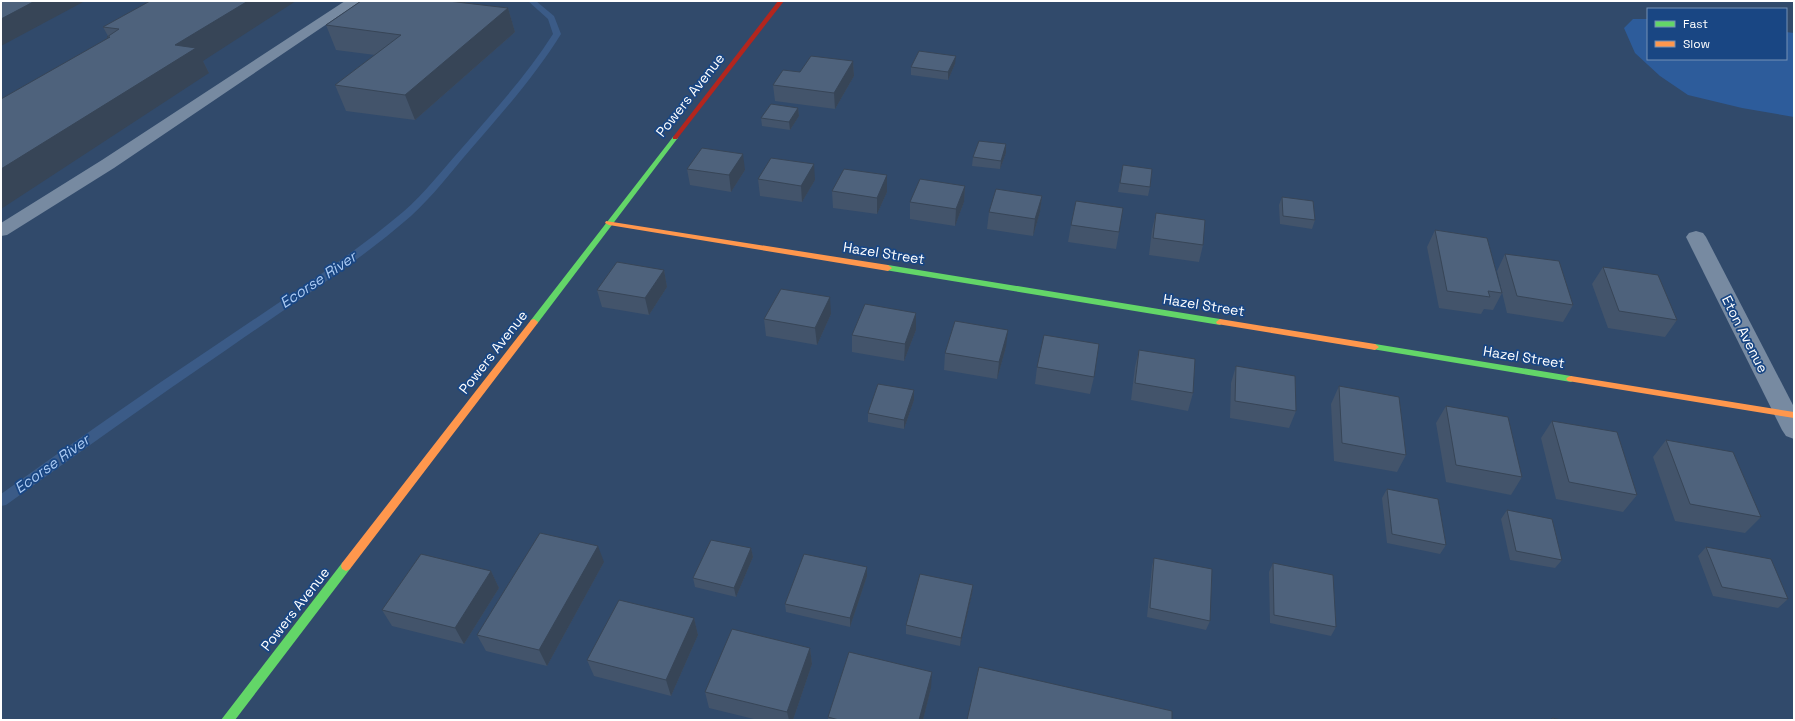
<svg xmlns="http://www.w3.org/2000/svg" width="1795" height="721" font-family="'Space Grotesk',sans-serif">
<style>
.green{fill:#2d5c9b}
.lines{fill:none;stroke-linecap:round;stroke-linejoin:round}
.stream{fill:#3b5b87;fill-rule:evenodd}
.lane{fill:#778aa1;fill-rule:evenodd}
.street{fill:#778aa1;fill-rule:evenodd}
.fast{fill:#63d668;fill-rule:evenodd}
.slow{fill:#ff974d;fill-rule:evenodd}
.jam{fill:#b3261e;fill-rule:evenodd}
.wall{fill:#43546b}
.shaded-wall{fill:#374557}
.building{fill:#4e627c;stroke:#374557}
.labels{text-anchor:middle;stroke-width:3.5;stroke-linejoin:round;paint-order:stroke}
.street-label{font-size:14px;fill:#fff;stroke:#194683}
.water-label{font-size:15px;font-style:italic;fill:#aacaf3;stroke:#194683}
</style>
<rect width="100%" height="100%" fill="#314a6b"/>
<!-- green -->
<path class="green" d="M1633,19H1648V59H1786V32L1794,33V117L1742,108L1688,95L1660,76L1635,53L1624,28Z"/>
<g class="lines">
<!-- stream -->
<path class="stream" d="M528,1H536L554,16L561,34C535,76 502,113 470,150C451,172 433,196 411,216C355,265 290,305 229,348C154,399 80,452 6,505L1,506V494C72,443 144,393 216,345C279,302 345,261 403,212C425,193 443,169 462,148C494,111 527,75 553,34L548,19Z"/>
<!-- lane -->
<path class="lane" d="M345,1H361L114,168L7,235L1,236V223L102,160Z"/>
<!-- street -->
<path class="street" d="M1696,231L1703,233L1706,237L1794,407V439L1786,436L1782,430L1686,237L1689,233Z"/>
<!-- fast -->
<path class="fast" d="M675,136L678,138L677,139L537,324H531L530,322L531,320L673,137Z
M888,265L1220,319L1224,322L1220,325L885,270L884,268Z
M1375,344L1571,376L1576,379L1571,382L1372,349L1371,347L1372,345Z
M346,561L350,563L351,566L350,569L235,720H221L342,563Z"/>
<!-- slow -->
<path class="slow" d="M606,221L888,265L892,268L888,271L609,225L605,223Z
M534,319L538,322L537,324L350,569L346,571L342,569L341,566L342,563L531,320Z
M1220,319L1375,344L1379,347L1375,350L1217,324L1216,322Z
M1571,376L1794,412V418L1568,381L1566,379L1568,377Z"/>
<!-- jam -->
<path class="jam" d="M778,1H784L677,139H673V137Z"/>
</g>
<!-- wall -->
<path class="wall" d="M150,1L203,61L209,73L108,38L107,37L108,36L103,27Z
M361,1H465L466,3L508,8L515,32L415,120L346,111L335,85L375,55L336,50L326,25Z
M853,61L854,76L835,109L775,101L773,85L800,72Z
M955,64L948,80L911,75V67Z
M798,108L799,116L790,130L762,126L761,118Z
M1006,153L1000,169L972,166L973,157Z
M1123,165L1150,187L1148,196L1118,192Z
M687,169L745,170L731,192L690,185Z
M758,179L815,180L802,202L760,196Z
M965,186L964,202L955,226L910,219V202Z
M832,191L887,192L877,214L833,208Z
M1042,196L1040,212L1033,236L987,229L989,212Z
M1282,197L1315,220L1312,229L1280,224L1279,205Z
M1156,213L1203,245L1199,262L1149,255L1152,230Z
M1071,225L1119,232L1116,249L1068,242Z
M1435,230L1502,293L1493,310L1484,309L1481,314L1439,308L1427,247Z
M1505,254L1573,305L1563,322L1507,313L1497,271Z
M1603,267L1677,320L1665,337L1608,328L1592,284Z
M664,270L667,287L649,315L602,307L597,290Z
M916,313V330L904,361L852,352V335Z
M831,314L817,345L766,336L764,319Z
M1006,347L997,379L944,370L945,353Z
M1139,350L1193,393L1188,411L1131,400L1135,367Z
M1236,366L1296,411L1289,428L1230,418L1231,383Z
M1037,367L1094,377L1090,394L1035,384Z
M1339,386L1406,455L1397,472L1334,461L1331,404Z
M914,400L904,429L868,422V413Z
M1446,406L1522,477L1511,495L1446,482L1436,423Z
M1552,421L1637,495L1623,512L1556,499L1541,438Z
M1666,440L1761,517L1745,533L1675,521L1653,457Z
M1387,489L1446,545L1440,554L1387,543L1382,498Z
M1507,510L1562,560L1555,568L1510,560L1501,519Z
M1706,547L1788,599L1778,608L1713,596L1698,556Z
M751,548L753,557L736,597L695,587L693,578Z
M1154,558L1210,621L1206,630L1147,617L1152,566Z
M604,562L547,666L486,651L477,635Z
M1273,563L1336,627L1331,636L1270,623L1269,572Z
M491,571L499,588L464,644L392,626L382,610Z
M867,576L850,627L786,612L785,604Z
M973,585L972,594L960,646L906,634V625Z
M694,618L698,635L671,696L594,676L587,660Z
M810,648L812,664L793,720H758L709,708L705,692Z
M931,688L923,720H828V717Z"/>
<!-- shaded-wall -->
<path class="shaded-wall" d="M35,1H85L1,46V19Z
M248,1H296L203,61L209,73L1,209V169L175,45Z
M440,1H465L467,8Z
M508,8L515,32L415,120L405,95Z
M956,56L955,64L948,80V72Z
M853,61L854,76L835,109L834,93Z
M798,108L799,116L790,130L789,122Z
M1006,144V153L1000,169L1001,161Z
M743,154L745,170L731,192L729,175Z
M814,164L815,180L802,202L801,186Z
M887,175V192L877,214V198Z
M965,186L964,202L955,226L956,209Z
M1042,196L1040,212L1033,236L1035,219Z
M664,270L667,287L649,315L645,298Z
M830,297L831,314L817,345L815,328Z
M916,313V330L904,361L905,344Z
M1008,330L1006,347L997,379L999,362Z
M914,390V400L904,429V420Z
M598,546L604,562L547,666L539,650Z
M751,548L753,557L736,597L734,588Z
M867,567V576L850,627V618Z
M491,571L499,588L464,644L455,628Z
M973,585L972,594L960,646L961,638Z
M694,618L698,635L671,696L666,680Z
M810,648L812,664L793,720H789L787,712Z
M932,672L931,688L923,720H919Z"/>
<!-- building -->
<path class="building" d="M1,1H35L1,19Z
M150,1H248L175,45L196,48L1,169V99L110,37H107L119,29L103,27Z
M361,1H448L508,8L405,95L335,85L401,35L326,25Z
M919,51L956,56L948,72L911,67Z
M811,56L853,61L834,93L773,85L783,70L800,72Z
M771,104L798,108L789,122L761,118Z
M979,141L1006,144L1001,161L973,157Z
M702,148L743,154L729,175L687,169Z
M771,158L814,164L801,186L758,179Z
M1123,165L1152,169L1150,187L1120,183Z
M844,169L887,175L877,198L832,191Z
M920,179L965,186L956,209L910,202Z
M996,189L1042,196L1035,219L989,212Z
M1282,197L1313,201L1315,220L1283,216Z
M1076,201L1123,208L1119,232L1071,225Z
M1156,213L1205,220L1203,245L1153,238Z
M1435,230L1487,238L1502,293L1488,291L1490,297L1447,291Z
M1505,254L1559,261L1573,305L1517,296Z
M617,262L664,270L645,298L597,290Z
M1603,267L1658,275L1677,320L1619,311Z
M781,289L830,297L815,328L764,319Z
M865,304L916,313L905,344L852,335Z
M955,321L1008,330L999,362L945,353Z
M1044,335L1099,344L1094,377L1037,367Z
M1139,350L1195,359L1193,393L1135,383Z
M1236,366L1295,376L1296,411L1235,401Z
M878,384L914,390L904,420L868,413Z
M1339,386L1399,397L1406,455L1342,443Z
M1446,406L1508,417L1522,477L1456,465Z
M1552,421L1617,432L1637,495L1569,482Z
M1666,440L1733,452L1761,517L1690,504Z
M1387,489L1438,499L1446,545L1392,534Z
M1507,510L1552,519L1562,560L1516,551Z
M540,533L598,546L539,650L477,635Z
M711,540L751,548L734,588L693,578Z
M1706,547L1771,559L1788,599L1722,587Z
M421,554L491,571L455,628L382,610Z
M804,554L867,567L850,618L785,604Z
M1154,558L1212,569L1210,621L1150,608Z
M1273,563L1333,575L1336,627L1274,615Z
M920,574L973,585L961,638L906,625Z
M619,600L694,618L666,680L587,660Z
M732,629L810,648L787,712L705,692Z
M849,652L932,672L919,720H839L828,717Z
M979,667L1172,711V720H967Z
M1552,718L1562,720H1552Z"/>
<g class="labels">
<!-- street labels -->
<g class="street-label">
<text transform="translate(690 95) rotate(-52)" y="5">Powers Avenue</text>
<text transform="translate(884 253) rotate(9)" y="5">Hazel Street</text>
<text transform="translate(1204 305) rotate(9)" y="5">Hazel Street</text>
<text transform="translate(1745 334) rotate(63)" y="5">Eton Avenue</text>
<text transform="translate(493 352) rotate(-52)" y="5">Powers Avenue</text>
<text transform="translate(1524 357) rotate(9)" y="5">Hazel Street</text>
<text transform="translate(295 609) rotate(-52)" y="5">Powers Avenue</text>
</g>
<!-- water labels -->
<g class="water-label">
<text transform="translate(318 280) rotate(-34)" y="5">Ecorse River</text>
<text transform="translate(52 464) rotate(-36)" y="5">Ecorse River</text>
</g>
</g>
<!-- border -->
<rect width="1795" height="721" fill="none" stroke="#ffffff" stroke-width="4"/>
<!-- legend -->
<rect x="1647" y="8" width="140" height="52" fill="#194683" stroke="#7590b5"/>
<rect x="1655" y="21" width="20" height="6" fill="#63d668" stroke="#7590b5"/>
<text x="1683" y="28" font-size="12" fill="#ffffff">Fast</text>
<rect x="1655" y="41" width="20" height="6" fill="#ff974d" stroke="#7590b5"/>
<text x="1683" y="48" font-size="12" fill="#ffffff">Slow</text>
</svg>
